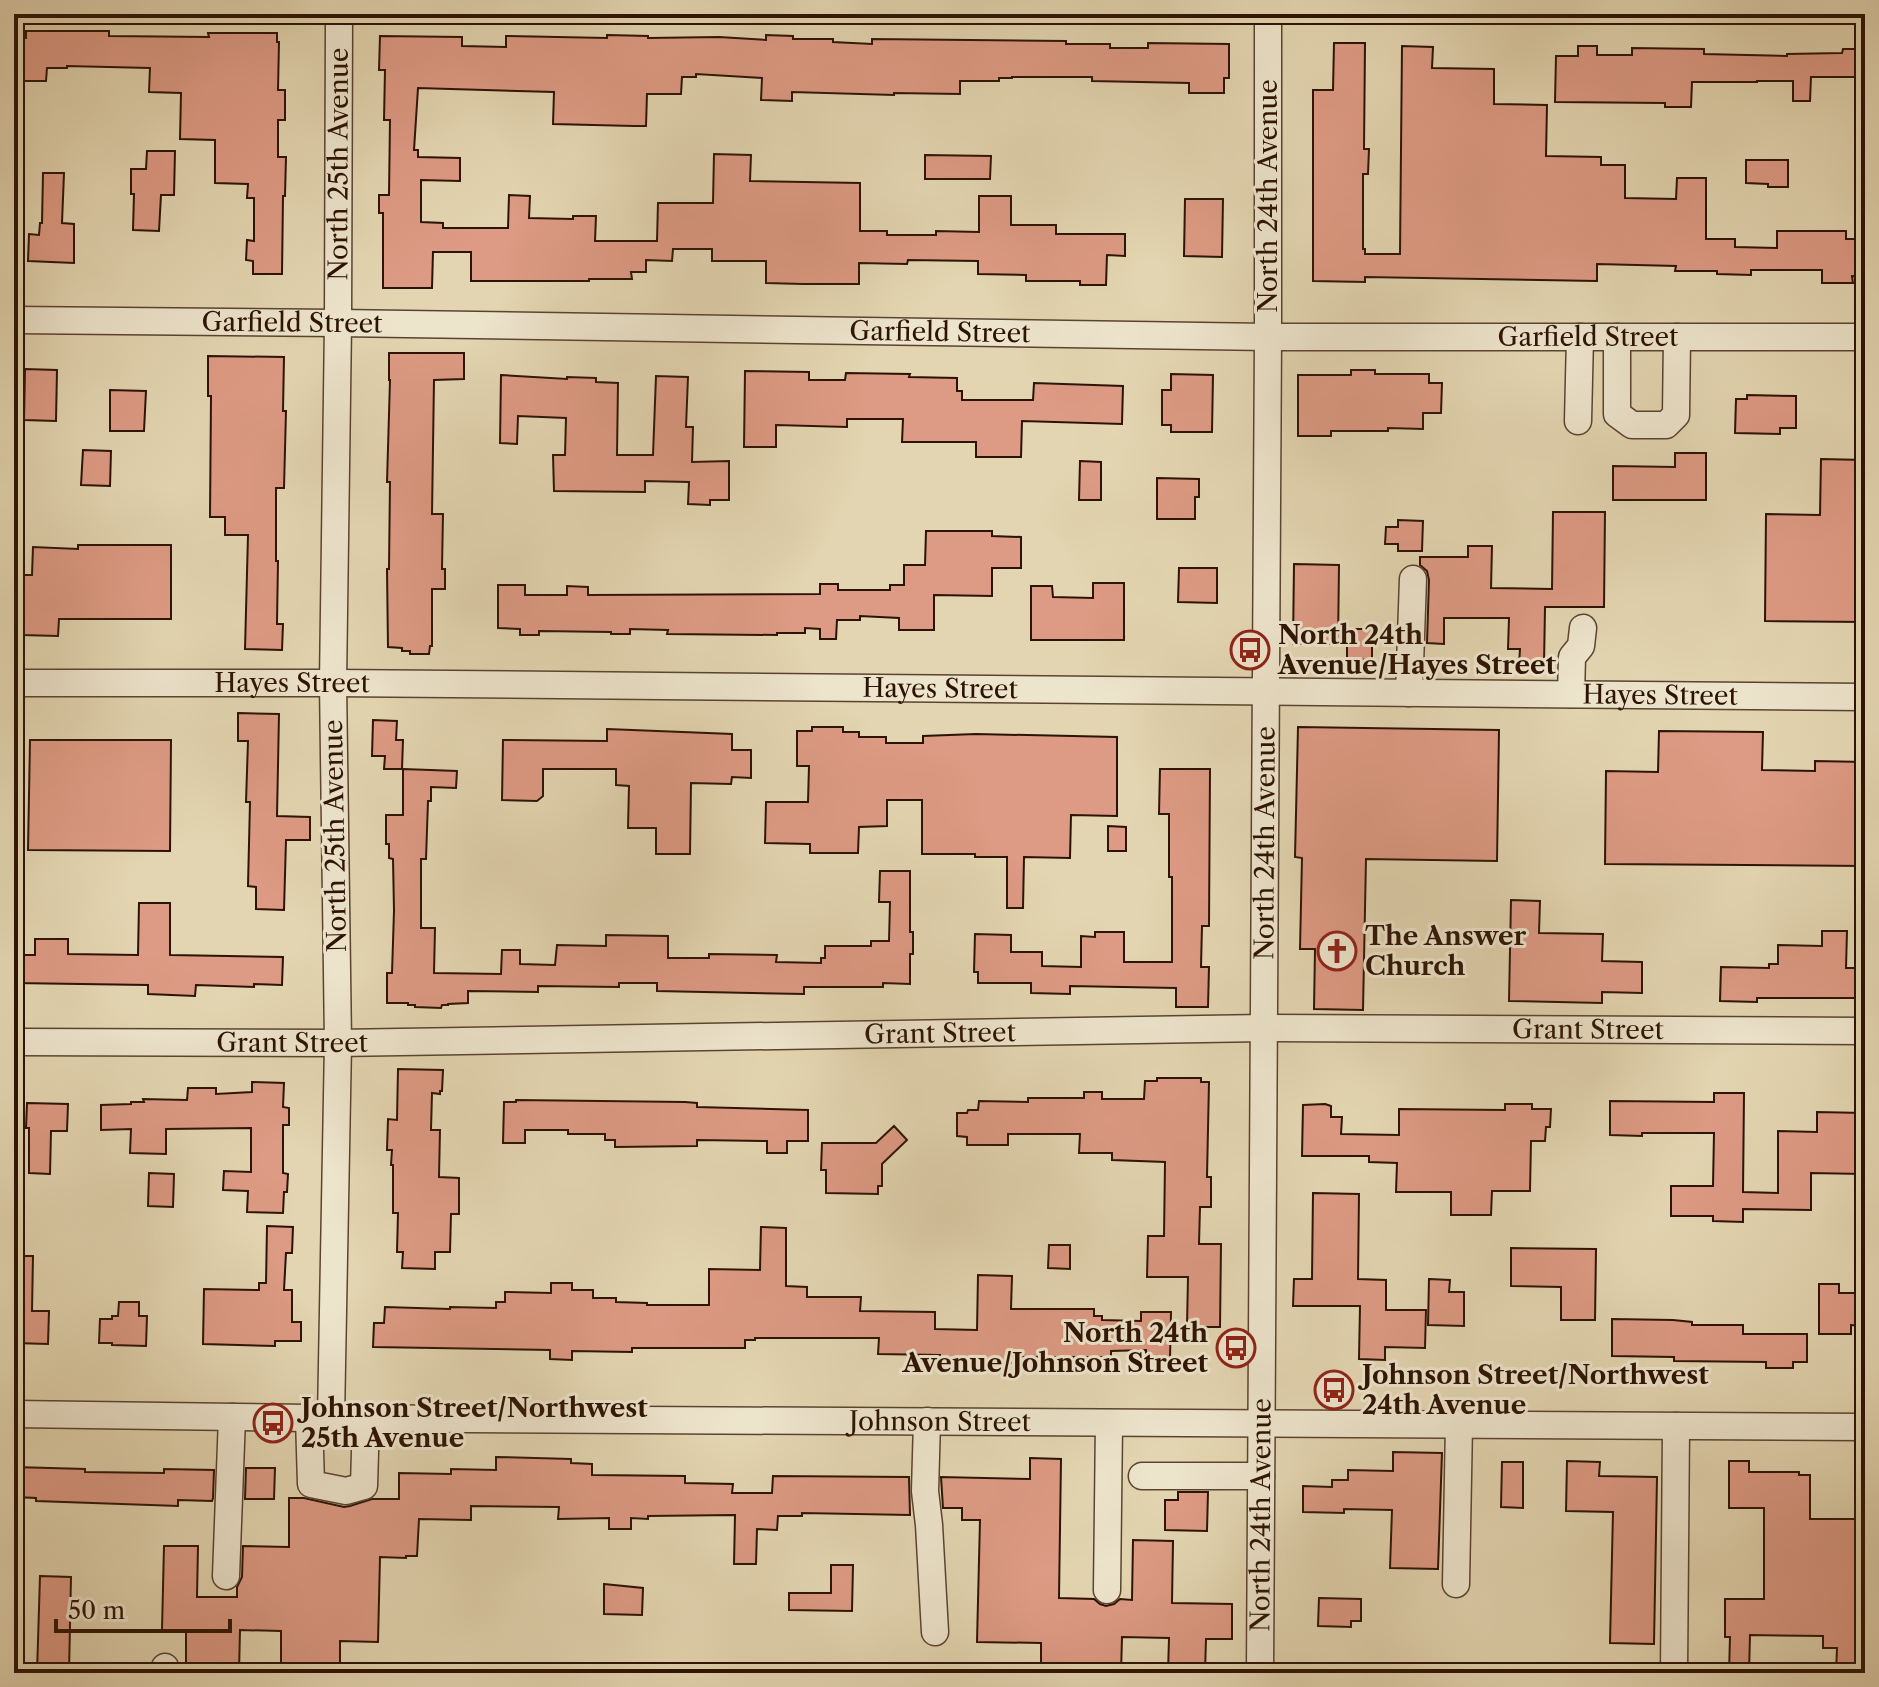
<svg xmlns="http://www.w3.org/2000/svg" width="1879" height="1687" font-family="'Libre Caslon Text',serif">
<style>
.building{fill:#dd9a84;stroke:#2d1304;stroke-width:2}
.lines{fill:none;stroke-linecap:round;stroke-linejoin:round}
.minor-casing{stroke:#5a442f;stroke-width:29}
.minor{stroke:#ede4cc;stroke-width:26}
.labels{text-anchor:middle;stroke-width:6;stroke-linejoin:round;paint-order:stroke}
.street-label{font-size:26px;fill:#2d1304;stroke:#ede4cc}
.poi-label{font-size:26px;font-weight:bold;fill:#2d1304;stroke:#ede4cc;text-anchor:start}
</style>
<rect width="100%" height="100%" fill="#e3d5b1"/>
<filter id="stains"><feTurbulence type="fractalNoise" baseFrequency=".0025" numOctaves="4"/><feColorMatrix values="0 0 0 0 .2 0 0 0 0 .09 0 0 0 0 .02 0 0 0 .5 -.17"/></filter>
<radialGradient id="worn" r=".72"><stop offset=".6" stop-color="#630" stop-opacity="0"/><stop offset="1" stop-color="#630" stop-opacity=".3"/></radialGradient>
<!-- building -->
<path class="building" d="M26,31H109V36L209,37L208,33H277V42H279L278,90H285V120H278V157H286L285,196H283L282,274H253V261L246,260L247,240L254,241V198H247L248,184L215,183V140L180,139L181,93L149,92L150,68L67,66V68H47L46,81H14V37L26,38Z
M607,35L648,36V38L719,37L766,40V35L793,36V39H833V42L872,44V39L1066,41V44H1110V48H1148V43L1229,44V78H1224V93H1189V83L1092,81V77H1012V78H999V81H960V94L894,93V95L792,92V101L761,100L762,78L696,74V77H682L681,94H647L646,126H634L553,124L554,92L418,88L414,150H418V157L460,158V181L421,180V222L443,223V228H508L509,195L530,196L529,218L573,219V216H596L595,241H657L658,203H713L714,154L751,155L750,181L860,183V231H887V235H936V231L979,232V196H1011V225H1056V234H1125V256L1107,255L1106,285H1080V281H1026V275L978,274V261L908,260L907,264L859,263V284H803L766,283V261H712V249H673L672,261L646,260V272H631L632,279H589V281H471V252H433L432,288H383V213H379V195H389L390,120H384L385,70H379L380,36L462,37V46L506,47V36L607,38Z
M1334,43H1365L1364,149H1369L1368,174H1363V249H1365V254H1400L1402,46L1433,47L1432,68L1494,69V104L1547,105L1546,156L1601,157V165H1625V198L1676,199L1677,178H1706V239H1735V247L1777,248V231H1846V239H1865V277L1852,276L1853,283H1822V270H1751V275L1717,274V271H1675L1676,266L1597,264V281L1365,277V282L1313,281V90H1333Z
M1578,46H1597V55H1632V48L1704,49V54L1787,56V54L1842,53L1843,49H1863V77H1811L1810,101H1793V81H1757V82H1692L1691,107H1665V103L1555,102L1556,56H1578Z
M147,151H175L174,195H161L159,231L133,230L134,194H131V169H146Z
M925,155L991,156L990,179H925Z
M1746,160H1788V187H1768V184L1746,183Z
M43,173H64L62,223L74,224V263L28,261L29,234L39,235L40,223H42Z
M1185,199H1223L1222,257L1184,256Z
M389,353H464V379L434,380L432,514H443L442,569H445V589H432V646H430L429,654H410V651H402V648L388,647L387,569H389L390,482H387L390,380H389Z
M208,356L284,357L283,411H286L284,488H276V561H278L277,624H283L282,650L245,649L248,535H225V517H210L211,396H208Z
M25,369L57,370L56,421L24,420Z
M1351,370H1375V374H1429V383H1442L1441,413H1423V429L1388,428V431H1331V436H1298V375H1351Z
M745,371L809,372V380H845L846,373L910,374L909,377L957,378V391H962V400H1033L1034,383L1123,386L1122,424L1022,421L1021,457H976V442H902L903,419H847V427L776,425V447H744Z
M1171,374L1213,375L1212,432H1171V425H1162V390H1171Z
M501,375L567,379V377L596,378V382L618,383L617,455H653L656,376L688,377L686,427H693L692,462L729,461V500H710V505L688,504L689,482L645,481V492L554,491L553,455H565L566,418L518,416L517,444L500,443Z
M110,390L146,391L144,431H110Z
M1747,395L1796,396V428H1780V434L1735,433L1736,399H1747Z
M83,450L111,451L110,486L81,485Z
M1675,453H1706V500H1613V466L1675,467Z
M1821,459L1865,460V622L1765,621L1766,514L1820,515Z
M1080,461L1101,462V500H1079Z
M1157,478L1199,479V497H1195V519H1157Z
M1553,512H1605L1604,607H1545L1544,665H1519L1520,649H1508L1509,618H1444V644L1427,643L1429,580L1427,571L1420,565V557H1468V546H1492L1491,588L1552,589Z
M1398,520L1423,521L1422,551H1398V544H1385L1386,527H1398Z
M926,531H992V536L1021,537V568H992V596L934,595V630H899V618L860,616V620H837L836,639H820V629L805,628V633H777V635L667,634L668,630L630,629V634H611V632L539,631V635H520V629L498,628V585H525V595H567V586L588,587V595L820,594V584H838V590H890V585H904V565H925Z
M78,545H171V619H59L58,636L22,635L24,575H32L33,547L78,549Z
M1294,564L1339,565L1338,644H1293Z
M1179,568H1217V603L1178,602Z
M1093,583H1124V640H1031V586H1052L1053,597L1093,598Z
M1347,629H1372V660L1347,659Z
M238,713L279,714L277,816L310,817V840H286L284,910L256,909V887L248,886L250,802H246L248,741H238Z
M373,720L397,721L396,740H403L402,769H384L385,756H372Z
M812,727H843V732H859V737H886V743H923V736L976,734L1117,737V816L1071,815L1070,858L1024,857L1023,908H1007V857H975V854H922V800H887V826L859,827L858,853H810V844L765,843L766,802H808L809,766H797V731H812Z
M1298,727L1499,730L1497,861L1366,859L1363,1010L1314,1009L1315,949H1300L1302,858L1295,857Z
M607,729L732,734V750H751V778L732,777L731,784L691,783L690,854H656V828H628L629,786L616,785V769H543V796L537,801L502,800L503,740L607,741Z
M1659,731L1763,732L1762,770L1815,771V761L1865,762V866L1605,864L1606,771L1658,772Z
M30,740H171L170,851L28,850Z
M403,769L457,771L456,788L431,787V801H428L426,859H421V928H435L434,973L501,974L502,950H520V964L555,965L557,945L606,946V935L668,936V958H709V954L777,955L776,962L821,963V958H825V946H871V941H889L890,902H879L880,871H910V932H913V954H910V984L883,983V987H804V994L657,991V983H619V987L538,986V992L468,991V1003L448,1004V1005H442L441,1008L415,1007V1005H408V1003H387V973H392L394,911L393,859L389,858V844H386V815H403Z
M1160,769H1210L1209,926H1202L1201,967H1209L1208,1007H1176V988L1070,986V994L1031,993V983H978V972H974L975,934L1011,935V952H1042V966L1081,967V936L1095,937V932H1124V962H1172V877H1169V814H1159Z
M1108,826L1126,827V851H1108Z
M1511,900L1540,901L1539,933L1603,934L1602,961L1642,962V993L1602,992V1003L1509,1001Z
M139,903H170V955L283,957L282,985L254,984V987L196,985L195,996L148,994V985L14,983V955H35V939H68V954L138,955Z
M1822,931H1847L1846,968H1864L1863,998H1757V1002L1720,1001L1721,967L1769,968V964H1778V945L1822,946Z
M398,1069L443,1070L442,1091H440V1094L432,1093L431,1130H440L439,1177L459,1178V1214H451L450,1252H435V1269L402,1268L403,1252H397L398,1213H393V1165H391L392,1150H387L388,1119L397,1120Z
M1157,1078H1201V1082H1209L1207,1177H1211V1207H1200L1199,1244H1221L1220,1327H1187L1188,1277H1147L1148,1236H1164L1165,1162L1112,1160V1153H1079L1080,1134H1008V1145H967V1137L957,1136V1113H967L968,1110H978L979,1101L1028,1102V1098H1084V1092H1102V1099H1144L1145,1081H1157Z
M252,1082L284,1083L283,1107L289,1108V1125H283V1173L288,1174L287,1192H284L283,1213L247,1212L248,1191L223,1190L224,1171L251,1172V1128L166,1129V1154L130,1153L131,1129L101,1130V1105L131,1104V1102H144L143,1099L187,1100L188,1088H216V1094L252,1092Z
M1714,1093H1744L1743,1192L1778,1193V1131L1817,1132V1112L1864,1113L1863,1174L1811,1173V1210L1743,1209V1222L1713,1221V1216H1671V1186H1713L1714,1133H1642V1136L1610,1135V1101L1714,1102Z
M516,1100L685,1102L697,1103V1107L808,1110V1141H787V1153H767V1141L697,1140V1146L615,1147V1140H605V1134H568V1130H525V1143H503L504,1102H516Z
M27,1103L68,1104L67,1131H51L50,1174L29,1173V1128H26Z
M1325,1104L1331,1106V1117H1342L1341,1134L1399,1135V1109L1505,1110V1104H1532V1109H1551L1550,1127H1546L1545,1141H1531L1530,1191H1492L1491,1215H1451V1192H1396L1397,1163L1369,1162V1156H1302L1303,1105Z
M894,1126L907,1140L882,1164V1186H878V1194L826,1193V1170H821L822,1143H876Z
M149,1173L174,1174L173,1207L148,1206Z
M1313,1193L1359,1194L1358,1279L1386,1280V1310H1426L1425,1348L1385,1347V1360L1359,1359L1360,1306H1293L1294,1279H1312Z
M267,1226L293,1227L292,1253H286L284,1290H292V1322H301V1341H275V1346L203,1344L204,1289L259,1290V1283H266Z
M761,1227L786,1228V1286L807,1287V1297H861L860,1311L935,1312V1329L977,1330L978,1275L1012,1276L1011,1309H1094V1316H1102V1320L1141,1321V1312H1171L1170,1359H1146V1350L1111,1351V1357H1011V1363L940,1362V1355L878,1354L879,1338H755V1340H745V1348H632V1352L572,1351V1360L550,1359V1350L373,1347L374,1323H384L385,1307L450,1309V1307L496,1308V1302H505V1292L551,1293V1283H572V1290H593V1298H616V1302L647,1303V1305H709V1269L760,1270Z
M1049,1245H1070V1269L1048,1268Z
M1511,1248L1596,1249L1595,1320H1561V1287L1511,1286Z
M14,1256H33L32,1311H49L48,1344L14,1343Z
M1429,1279L1450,1280L1449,1292H1464V1326L1428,1325Z
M1819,1284H1839V1293H1863V1326L1851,1325V1334H1819Z
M119,1302H139V1316H147L146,1346L112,1345V1343H99L100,1319H112V1316H118Z
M1612,1319L1673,1320L1692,1322V1325H1743V1334H1807V1362H1793V1368H1766V1362L1674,1361V1357L1612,1356Z
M1393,1452L1442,1453L1438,1569L1390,1568L1392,1510L1344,1509V1513L1303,1512V1486L1332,1487V1480H1348V1470L1393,1471Z
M496,1457L571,1459V1463L592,1464V1475L685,1476V1483L733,1484L732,1493H772L773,1476L909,1477L910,1515L802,1513V1516H778L777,1530L757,1529L756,1564H734L735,1515L648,1516V1519L631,1518V1529H609V1518L558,1519L559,1507L471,1506V1520L419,1519L417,1556H406V1558L380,1557L378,1642L340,1641V1673H281V1631L240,1630L239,1673H186V1630H162L164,1546H198L197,1597H237V1587L242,1577L243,1546L289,1547V1498H304L344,1507L350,1506L372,1499H399V1473L451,1474V1469L496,1470Z
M1030,1458L1061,1459L1059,1598L1094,1599L1100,1604L1106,1606L1114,1604L1120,1599L1132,1600L1133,1540L1173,1541L1172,1603L1232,1604V1639H1206L1205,1673H1168L1169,1638L1122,1637L1121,1673H1041V1643L977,1642L980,1520H962V1508H943L941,1477L1030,1479Z
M1567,1461L1600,1462L1599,1476L1657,1477L1654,1644L1610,1643L1613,1512L1566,1511Z
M1729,1461H1749V1472H1799V1475H1810V1519H1865V1673H1836L1837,1648H1823V1636L1750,1635L1749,1673H1729L1730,1637H1725V1599H1764V1508H1729Z
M1502,1462H1523V1508L1501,1507Z
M14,1467L85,1469V1472L164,1473V1469L214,1470L213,1498L212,1501L178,1500V1506L36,1501V1498L14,1497Z
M246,1468H275L274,1499H245Z
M1178,1492H1208L1207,1531L1165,1530V1500H1178Z
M831,1565H853L852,1611L789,1610V1593H831Z
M40,1576L71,1577L69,1673H37Z
M604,1584L643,1588L642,1615L604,1614Z
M1319,1598L1361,1599V1621H1351V1627L1318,1626Z"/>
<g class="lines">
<defs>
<g id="minor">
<path id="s1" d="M14,320L338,323L1268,337H1865"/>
<path d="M1617,337V414L1632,425H1666L1676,415L1677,337"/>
<path d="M1578,421L1580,337"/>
<path id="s2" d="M14,683H333L1865,697"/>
<path d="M1409,693L1413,579"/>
<path d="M1571,694L1572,657L1581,646L1583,628"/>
<path id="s3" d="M14,1042L338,1043L1264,1028L1865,1031"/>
<path id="s4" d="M14,1414L309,1418L1865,1427"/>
<path d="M309,1418L311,1484L346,1491L364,1486L366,1418"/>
<path id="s5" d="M331,1418L338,1043L333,683L338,323L339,14"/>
<path d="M927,1421L925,1491L929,1525L935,1632"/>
<path d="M1142,1476H1261"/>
<path d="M226,1576L232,1417"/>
<path d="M1456,1584L1459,1424"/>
<path d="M1107,1590L1109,1423"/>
<path d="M165,1667V1673"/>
<path id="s6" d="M1260,1673L1268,337V14"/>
<path d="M1674,1673L1676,1426"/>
</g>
</defs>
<!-- minor casing -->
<use href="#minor" class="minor-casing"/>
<!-- minor -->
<use href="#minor" class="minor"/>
</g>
<!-- icons -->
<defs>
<symbol id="bus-ring" viewBox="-11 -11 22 22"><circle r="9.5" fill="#ede4cc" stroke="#8f2418" stroke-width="1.5"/><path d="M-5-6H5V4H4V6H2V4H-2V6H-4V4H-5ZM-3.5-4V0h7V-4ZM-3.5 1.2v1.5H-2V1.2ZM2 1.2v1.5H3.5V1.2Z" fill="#8f2418"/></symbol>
<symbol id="church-ring" viewBox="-11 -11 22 22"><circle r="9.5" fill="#ede4cc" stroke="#8f2418" stroke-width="1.5"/><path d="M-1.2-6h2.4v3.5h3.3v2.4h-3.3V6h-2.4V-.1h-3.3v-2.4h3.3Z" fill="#8f2418"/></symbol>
</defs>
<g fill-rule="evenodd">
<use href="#bus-ring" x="1228" y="628" width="44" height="44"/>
<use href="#church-ring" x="1315" y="929" width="44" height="44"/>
<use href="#bus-ring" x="1214" y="1326" width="44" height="44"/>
<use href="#bus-ring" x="1312" y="1368" width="44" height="44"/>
<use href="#bus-ring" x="251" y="1401" width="44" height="44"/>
</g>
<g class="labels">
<!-- street labels -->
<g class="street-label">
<text dy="9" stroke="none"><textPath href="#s5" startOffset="1254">North 25th Avenue</textPath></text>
<text transform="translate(1268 196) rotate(-90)" y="9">North 24th Avenue</text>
<text dy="9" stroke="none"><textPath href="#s1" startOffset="278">Garfield Street</textPath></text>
<text dy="9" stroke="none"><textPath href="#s1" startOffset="926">Garfield Street</textPath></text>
<text dy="9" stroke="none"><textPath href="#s1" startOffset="1574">Garfield Street</textPath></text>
<text dy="9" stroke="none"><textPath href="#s2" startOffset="278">Hayes Street</textPath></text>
<text dy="9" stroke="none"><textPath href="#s2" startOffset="926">Hayes Street</textPath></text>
<text dy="9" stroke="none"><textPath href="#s2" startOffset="1646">Hayes Street</textPath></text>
<text transform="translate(335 836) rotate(-91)" y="9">North 25th Avenue</text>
<text dy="9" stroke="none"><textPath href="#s6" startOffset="830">North 24th Avenue</textPath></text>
<text dy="9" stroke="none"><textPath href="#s3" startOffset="1574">Grant Street</textPath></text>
<text dy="9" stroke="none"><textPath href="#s3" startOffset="926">Grant Street</textPath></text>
<text dy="9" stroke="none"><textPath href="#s3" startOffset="278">Grant Street</textPath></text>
<text dy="9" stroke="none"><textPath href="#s4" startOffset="926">Johnson Street</textPath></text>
<text dy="9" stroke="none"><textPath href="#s6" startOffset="158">North 24th Avenue</textPath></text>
</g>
<!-- poi labels -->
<g class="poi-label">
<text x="1278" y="644">North 24th<tspan x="1278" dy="30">Avenue/Hayes Street</tspan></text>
<text x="1365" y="945">The Answer<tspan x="1365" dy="30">Church</tspan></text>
<text x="1208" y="1342" text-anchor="end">North 24th<tspan x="1208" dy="30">Avenue/Johnson Street</tspan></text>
<text x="1362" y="1384">Johnson Street/Northwest<tspan x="1362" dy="30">24th Avenue</tspan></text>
<text x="301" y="1417">Johnson Street/Northwest<tspan x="301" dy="30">25th Avenue</tspan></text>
</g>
</g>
<!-- margin -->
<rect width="1879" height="1687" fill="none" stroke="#e3d5b1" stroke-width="48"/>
<rect x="16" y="16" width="1847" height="1655" fill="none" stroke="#2d1304" stroke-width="4"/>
<rect x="24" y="24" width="1831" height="1639" fill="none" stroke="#2d1304" stroke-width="2"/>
<!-- scale -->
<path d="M56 1619v12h174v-12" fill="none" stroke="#2d1304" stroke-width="4"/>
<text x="68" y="1619" font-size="24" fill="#2d1304" stroke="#ede4cc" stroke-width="6" paint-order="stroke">50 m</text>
<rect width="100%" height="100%" filter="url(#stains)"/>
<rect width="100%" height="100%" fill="url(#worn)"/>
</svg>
